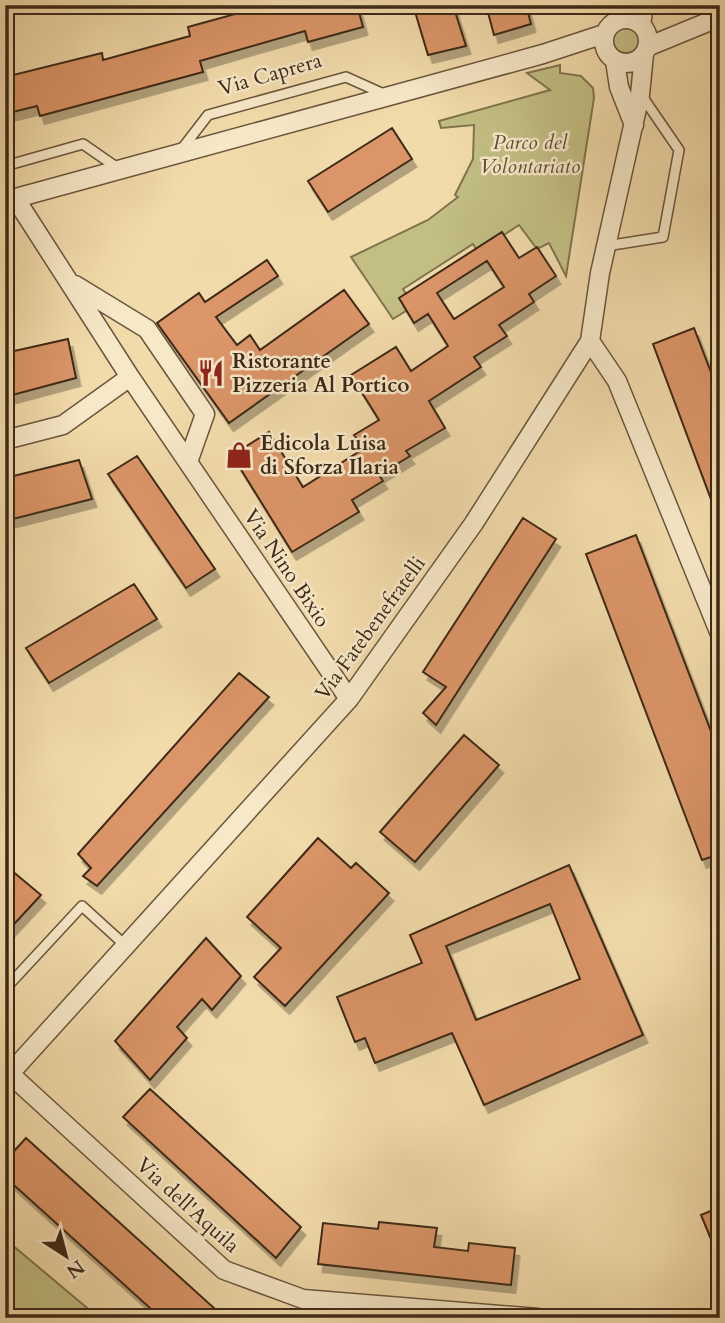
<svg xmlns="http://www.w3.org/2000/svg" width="725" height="1323" font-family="Cardo,serif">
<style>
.green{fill:#c2be84;stroke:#80744e;stroke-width:2}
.building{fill:#db9567;stroke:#3d2917;stroke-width:2;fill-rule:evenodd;filter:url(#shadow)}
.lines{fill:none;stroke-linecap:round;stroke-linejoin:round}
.service-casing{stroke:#6a563c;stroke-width:12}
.minor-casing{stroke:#6a563c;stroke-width:21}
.service{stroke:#f7e8c8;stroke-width:9}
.minor{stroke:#f7e8c8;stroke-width:18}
.labels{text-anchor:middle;stroke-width:5;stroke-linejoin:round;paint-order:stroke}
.street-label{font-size:21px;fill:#3d2917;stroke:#f7e8c8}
.park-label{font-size:21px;font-style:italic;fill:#5e4e32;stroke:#f7e8c8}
.poi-label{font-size:21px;font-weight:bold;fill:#3d2917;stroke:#f7e8c8;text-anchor:start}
</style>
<defs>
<filter id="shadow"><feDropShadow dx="4.5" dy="8" stdDeviation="0" flood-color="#0004"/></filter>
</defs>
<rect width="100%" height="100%" fill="#f2dbab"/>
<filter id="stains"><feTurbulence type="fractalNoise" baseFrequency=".00286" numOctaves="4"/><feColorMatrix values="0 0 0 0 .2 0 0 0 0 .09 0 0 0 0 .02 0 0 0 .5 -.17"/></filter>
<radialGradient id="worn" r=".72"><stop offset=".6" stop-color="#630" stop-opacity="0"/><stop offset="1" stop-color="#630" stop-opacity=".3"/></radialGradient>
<!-- green -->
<path class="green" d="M612 39a14 14 0 1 1 28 0a14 14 0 1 1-28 0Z
M560,65V73L581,76L593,88L594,98L566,276L549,243L537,249L519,225L478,252L473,244L403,289L414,306L393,319L351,257L428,220L458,197L455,195L473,159L474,125L441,128L439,121L550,90L527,73Z
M5,1239L99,1318H5Z"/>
<!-- building -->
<path class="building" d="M268,5H357L363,27L308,42L305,31L200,61L203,72L40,116L37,106L5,114V77L102,53L103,60L190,36L188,27Z
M413,5H453L466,46L428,55Z
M486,5H526L531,24L494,35Z
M392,128L412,159L328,212L308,181Z
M502,232L519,258L537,247L556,276L529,294L534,302L499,325L507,336L474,357L481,367L429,401L445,428L406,451L410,456L379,475L383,481L352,500L359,512L292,552L232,455L269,432L303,487L363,449L354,435L379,420L351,375L396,347L411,371L448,346L428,314L414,323L399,298ZM487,261L504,287L454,319L437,293Z
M267,260L278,276L216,317L237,345L250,335L260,350L344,290L369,324L229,423L157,323L199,293L205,302Z
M694,328L720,396L718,518L653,344Z
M68,339L76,378L5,397V353Z
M137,456L215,569L186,588L108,474Z
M79,460L92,499L5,521V478Z
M523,518L556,539L436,725L423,713L446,687L423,672Z
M636,535L720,755V854L702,860L586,554Z
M134,584L157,619L49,683L26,648Z
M239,673L269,697L97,886L83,876L91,868L78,854Z
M464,735L499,765L415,862L380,832Z
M318,838L351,868L356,863L389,893L285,1006L254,977L281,948L247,917Z
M5,865L41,895L5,934Z
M569,865L643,1035L484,1105L452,1033L375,1063L365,1038L355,1042L337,997L422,963L410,935ZM550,904L580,979L476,1020L446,946Z
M206,938L241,976L212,1010L202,999L177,1027L187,1038L150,1080L115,1041Z
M150,1089L301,1227L276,1258L123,1117Z
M26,1138L225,1318H161L5,1177V1161Z
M720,1207V1261L701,1215Z
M379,1222L437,1228L434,1247L468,1251L469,1243L515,1248L511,1285L318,1264L323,1223L378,1229Z"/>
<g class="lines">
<defs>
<path id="service" d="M181,150L208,115L346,77L386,95
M5,166L83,144L119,169
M606,246L663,237L679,150L642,96
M5,989L82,906L126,946"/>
<path id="minor" d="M604 41a22 22 0 1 1 44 0a22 22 0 1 1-44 0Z
M641,25L644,5
M647,47L720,17
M615,61L619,87L634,125
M15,198L130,377L349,699
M5,201L543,54L604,34
M75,285L147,329L205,414L188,462
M590,341L617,381L720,634
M5,440L63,425L130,377
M10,1074L224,1270L303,1299L538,1318
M5,1079L349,699L474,523L590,341L600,273L640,95L644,54"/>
</defs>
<!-- service casing -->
<use href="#service" class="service-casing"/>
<!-- minor casing -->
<use href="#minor" class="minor-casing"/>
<!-- service -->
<use href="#service" class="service"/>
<!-- minor -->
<use href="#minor" class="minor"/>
</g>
<!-- icons -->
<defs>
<symbol id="restaurant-bare" viewBox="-9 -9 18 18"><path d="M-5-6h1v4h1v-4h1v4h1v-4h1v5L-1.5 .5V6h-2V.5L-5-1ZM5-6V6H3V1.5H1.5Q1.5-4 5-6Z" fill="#8f2418" stroke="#f7e8c8" stroke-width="2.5" paint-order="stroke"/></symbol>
<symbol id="shop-bare" viewBox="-9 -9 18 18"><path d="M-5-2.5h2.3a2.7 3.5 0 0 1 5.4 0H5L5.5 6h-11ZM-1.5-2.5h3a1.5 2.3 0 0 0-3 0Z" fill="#8f2418" stroke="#f7e8c8" stroke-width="2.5" paint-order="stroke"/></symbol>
</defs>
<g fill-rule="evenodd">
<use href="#restaurant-bare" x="192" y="354" width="38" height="38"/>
<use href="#shop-bare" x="220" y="436" width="38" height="38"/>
</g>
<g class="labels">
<!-- street labels -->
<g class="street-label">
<text transform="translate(270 74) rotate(-16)" y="7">Via Caprera</text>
<text transform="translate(287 568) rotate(56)" y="7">Via Nino Bixio</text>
<text transform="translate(370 628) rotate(-54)" y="7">Via Fatebenefratelli</text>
<text transform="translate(188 1205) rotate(42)" y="7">Via dell'Aquila</text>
</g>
<!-- park labels -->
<g class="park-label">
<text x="530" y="149">Parco del<tspan x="530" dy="24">Volontariato</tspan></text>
</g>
<!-- poi labels -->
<g class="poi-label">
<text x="232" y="368">Ristorante<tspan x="232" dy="24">Pizzeria Al Portico</tspan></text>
<text x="260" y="450">Edicola Luisa<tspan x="260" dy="24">di Sforza Ilaria</tspan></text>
</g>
</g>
<!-- margin -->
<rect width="725" height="1323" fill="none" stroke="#f2dbab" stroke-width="28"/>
<rect x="7" y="7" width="711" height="1309" fill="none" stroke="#3d2917" stroke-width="3.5"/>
<rect x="14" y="14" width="697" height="1295" fill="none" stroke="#3d2917" stroke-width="2"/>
<!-- north arrow -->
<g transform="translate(66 1256) rotate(144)" stroke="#f7e8c8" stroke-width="5" paint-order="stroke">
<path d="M0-5L12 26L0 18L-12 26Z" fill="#3d2917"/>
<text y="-10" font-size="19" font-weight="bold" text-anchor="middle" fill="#3d2917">N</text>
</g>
<rect width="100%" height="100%" filter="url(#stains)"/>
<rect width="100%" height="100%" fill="url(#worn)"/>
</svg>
